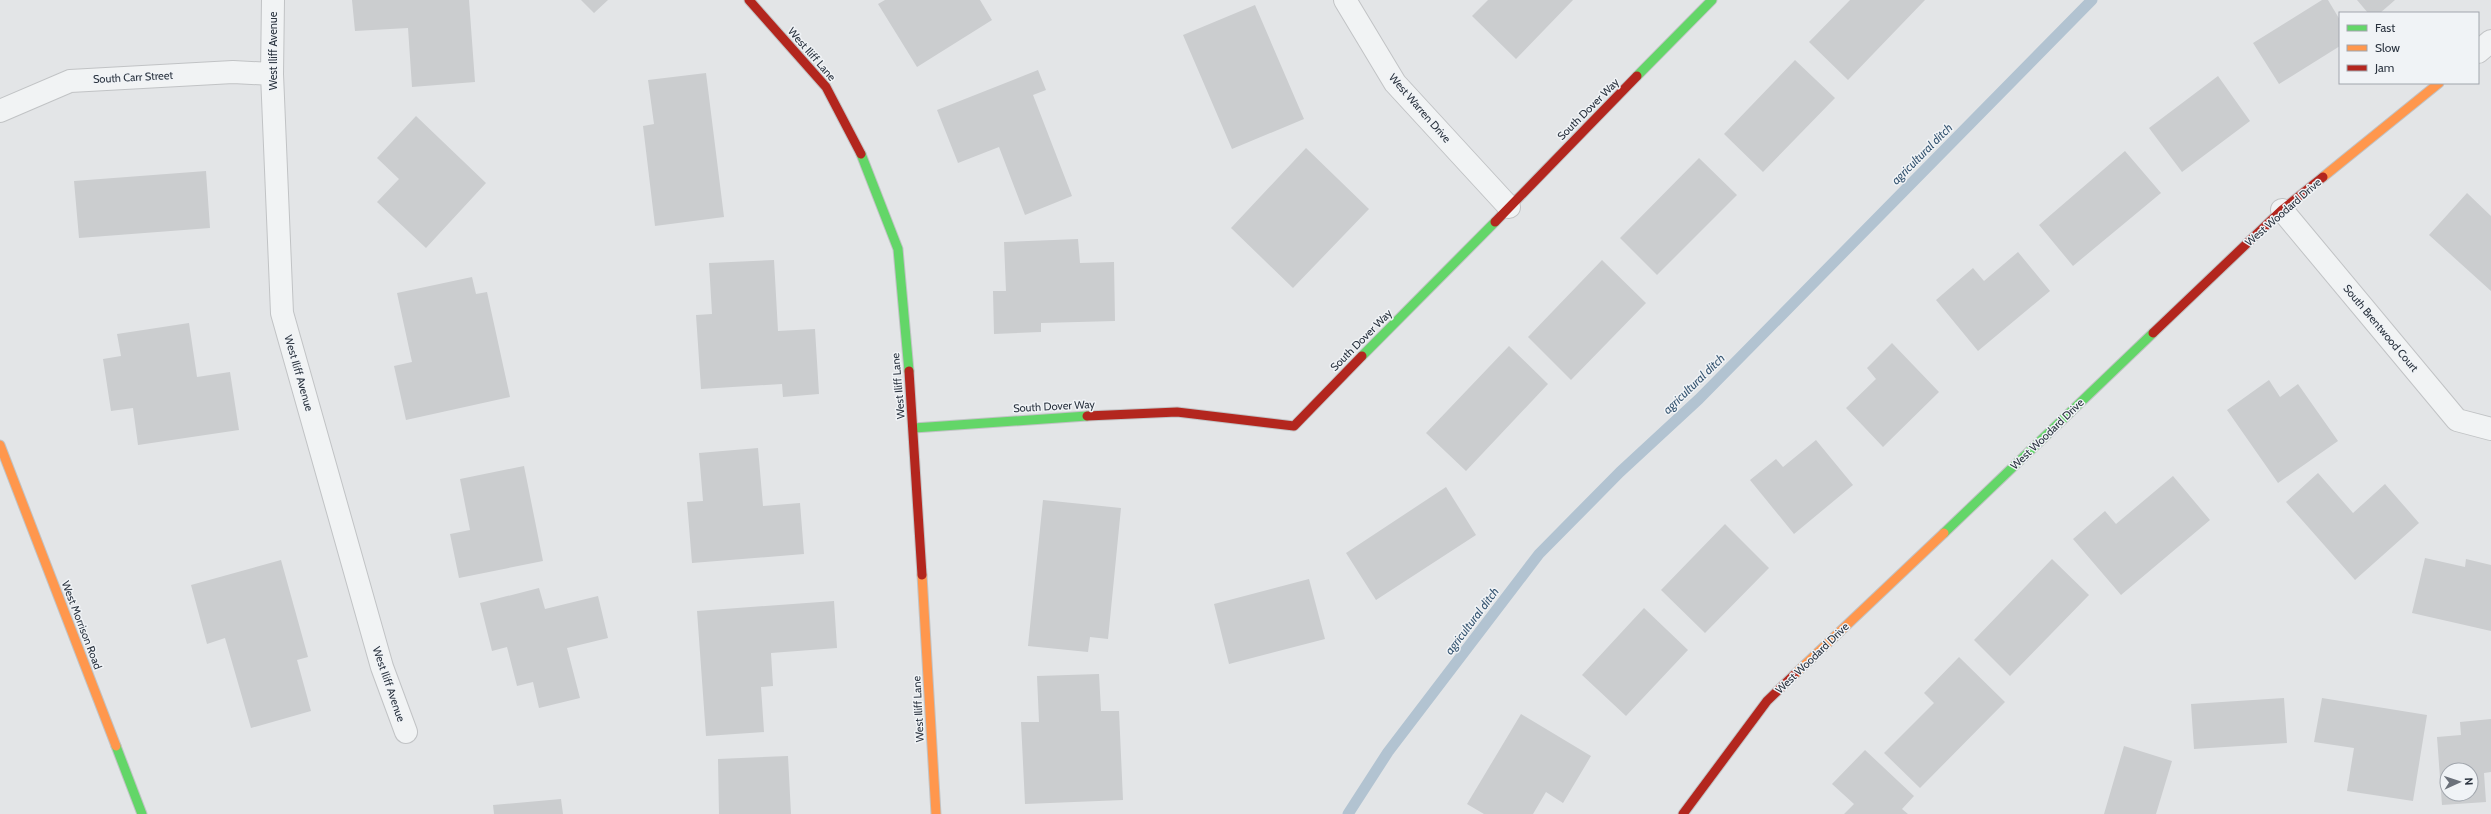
<svg xmlns="http://www.w3.org/2000/svg" width="2491" height="814" font-family="Cabin,sans-serif">
<style>
.lines{fill:none;stroke-linecap:round;stroke-linejoin:round}
.stream{stroke:#b2c3d1;stroke-width:11}
.building{fill:#cbcdcf;fill-rule:evenodd}
.street-casing{stroke:#c1c3c5;stroke-width:24}
.fast-casing{stroke:#c1c3c5;stroke-width:11}
.slow-casing{stroke:#c1c3c5;stroke-width:11}
.jam-casing{stroke:#c1c3c5;stroke-width:11}
.street{stroke:#f1f3f4;stroke-width:22}
.fast{stroke:#63d668;stroke-width:9}
.slow{stroke:#ff974d;stroke-width:9}
.jam{stroke:#b3261e;stroke-width:9}
.labels{text-anchor:middle;stroke-width:3;stroke-linejoin:round;paint-order:stroke}
.street-label{font-size:11px;fill:#2a333f;stroke:#f0f3f6}
.water-label{font-size:12px;font-style:italic;fill:#365571;stroke:#f0f3f6}
</style>
<rect width="100%" height="100%" fill="#e3e5e7"/>
<g class="lines">
<!-- stream -->
<path class="stream" d="M1348,814L1388,752L1539,554L1620,472L1699,399L2092,0"/>
</g>
<!-- building -->
<path class="building" d="M352,0H469L475,82L412,87L408,28L355,31Z
M581,0H608L594,13Z
M885,0H980L992,20L917,67L878,4Z
M1488,0H1573L1516,59L1472,16Z
M1850,0H1925L1848,80L1809,42Z
M2322,0H2328L2340,20V46L2279,84L2253,43Z
M2357,0H2395L2380,13H2368Z
M1255,5L1304,119L1232,149L1183,35Z
M1795,60L1835,98L1763,172L1724,134Z
M1038,70L1046,90L1033,95L1072,196L1025,215L999,147L958,163L937,110Z
M706,73L724,217L655,226L643,126L654,124L648,80Z
M2218,76L2250,121L2182,172L2149,128Z
M416,116L486,183L426,248L377,202L399,179L377,158Z
M1306,148L1369,209L1293,288L1231,228Z
M2125,151L2161,193L2073,266L2039,225Z
M1699,158L1737,195L1657,275L1620,238Z
M206,171L210,228L79,238L74,181Z
M2467,193L2491,216V291L2429,235Z
M1078,239L1080,263L1114,262L1115,321L1041,323V332L994,334L993,291H1006L1004,242Z
M2018,252L2050,291L1978,351L1936,300L1973,268L1984,281Z
M774,260L778,331L815,329L819,394L783,397L782,384L701,389L696,315L712,314L709,263Z
M1602,260L1646,303L1571,380L1528,337Z
M472,277L476,294L487,292L510,397L406,420L394,366L412,362L397,293Z
M189,323L197,377L230,372L239,430L138,445L133,408L111,411L103,359L121,356L117,334Z
M1892,343L1939,392L1883,447L1846,408L1876,379L1867,368Z
M1509,346L1548,384L1466,471L1426,433Z
M2269,380L2280,397L2298,384L2338,441L2278,483L2227,410Z
M1816,440L1853,485L1794,534L1750,480L1776,459L1783,467Z
M758,448L763,506L800,503L804,554L692,563L687,502L703,501L699,453Z
M524,466L543,561L459,578L450,534L470,530L460,479Z
M2318,473L2353,513L2385,484L2419,523L2355,580L2286,502Z
M2173,476L2210,520L2121,595L2073,539L2105,511L2116,524Z
M1446,487L1476,535L1376,600L1346,553Z
M1043,500L1121,508L1108,639L1090,637L1088,652L1028,646Z
M1725,524L1769,568L1705,633L1661,590Z
M2425,558L2465,567L2466,559L2491,565V631L2412,613Z
M2052,559L2089,595L2010,676L1974,640Z
M281,560L308,657L297,660L311,711L251,728L225,638L207,644L191,585Z
M1309,579L1325,639L1229,664L1214,604Z
M539,588L545,609L598,596L608,638L567,648L580,698L539,708L533,682L517,686L507,647L492,651L480,603Z
M834,601L837,648L771,653L773,686L761,687L764,732L706,736L697,611Z
M1644,608L1688,650L1626,716L1582,675Z
M1959,657L2005,702L1920,788L1884,753L1934,703L1924,693Z
M1099,674L1101,711H1119L1123,800L1025,804L1021,722H1039L1037,676Z
M2284,698L2287,743L2194,749L2191,704Z
M2322,698L2427,715L2413,801L2347,791L2354,748L2314,742Z
M1521,714L1591,756L1563,803L1546,792L1533,814H1484L1467,804Z
M2491,719V772L2484,773L2486,802L2442,805L2437,737L2461,735L2460,722ZM2447,770H2471V794H2447Z
M2124,746L2172,761L2156,814H2104Z
M1865,750L1914,796L1902,809L1908,814H1844L1854,804L1832,784Z
M788,756L791,814H719L718,759Z
M561,799L563,814H494L493,805Z"/>
<g class="lines">
<defs>
<path id="street" d="M273,0L272,74L282,313L382,667L406,732
M1345,0L1395,83L1509,207
M2478,52L2491,41
M0,111L70,81L233,72L272,74
M2282,210L2457,420L2491,429"/>
<path id="fast" d="M1637,76L1712,0
M861,154L898,249L909,371
M1362,356L1495,222
M914,428L1087,416
M1944,533L2153,333
M116,746L142,814"/>
<path id="slow" d="M2323,177L2439,83
M0,445L116,746
M922,575L936,814
M1794,675L1944,533"/>
<path id="jam" d="M749,0L826,87L861,154
M1495,222L1637,76
M2153,333L2282,210L2323,177
M909,371L922,575
M1087,416L1177,412L1294,426L1362,356
M1683,814L1767,701L1794,675"/>
</defs>
<!-- street casing -->
<use href="#street" class="street-casing"/>
<!-- fast casing -->
<use href="#fast" class="fast-casing"/>
<!-- slow casing -->
<use href="#slow" class="slow-casing"/>
<!-- jam casing -->
<use href="#jam" class="jam-casing"/>
<!-- street -->
<use href="#street" class="street"/>
<!-- fast -->
<use href="#fast" class="fast"/>
<!-- slow -->
<use href="#slow" class="slow"/>
<!-- jam -->
<use href="#jam" class="jam"/>
</g>
<g class="labels">
<!-- street labels -->
<g class="street-label">
<text transform="translate(273 51) rotate(-90)" y="4">West Iliff Avenue</text>
<text transform="translate(812 54) rotate(49)" y="4">West Iliff Lane</text>
<text transform="translate(133 77) rotate(-3)" y="4">South Carr Street</text>
<text transform="translate(1420 108) rotate(49)" y="4">West Warren Drive</text>
<text transform="translate(1588 109) rotate(-45)" y="4">South Dover Way</text>
<text transform="translate(2283 212) rotate(-41)" y="4">West Woodard Drive</text>
<text transform="translate(2381 328) rotate(50)" y="4">South Brentwood Court</text>
<text transform="translate(1361 340) rotate(-45)" y="4">South Dover Way</text>
<text transform="translate(299 373) rotate(74)" y="4">West Iliff Avenue</text>
<text transform="translate(898 386) rotate(-95)" y="4">West Iliff Lane</text>
<text transform="translate(1054 406) rotate(-3)" y="4">South Dover Way</text>
<text transform="translate(2047 434) rotate(-44)" y="4">West Woodard Drive</text>
<text transform="translate(82 625) rotate(69)" y="4">West Morrison Road</text>
<text transform="translate(1812 658) rotate(-44)" y="4">West Woodard Drive</text>
<text transform="translate(389 684) rotate(71)" y="4">West Iliff Avenue</text>
<text transform="translate(918 709) rotate(-93)" y="4">West Iliff Lane</text>
</g>
<!-- water labels -->
<g class="water-label">
<text transform="translate(1922 154) rotate(-45)" y="4">agricultural ditch</text>
<text transform="translate(1694 384) rotate(-44)" y="4">agricultural ditch</text>
<text transform="translate(1472 621) rotate(-53)" y="4">agricultural ditch</text>
</g>
</g>
<!-- legend -->
<rect x="2339" y="12" width="140" height="72" fill="#f0f3f6" stroke="#a1a6ad"/>
<rect x="2347" y="25" width="20" height="6" fill="#63d668" stroke="#a1a6ad"/>
<text x="2375" y="32" font-size="12" fill="#2a333f">Fast</text>
<rect x="2347" y="45" width="20" height="6" fill="#ff974d" stroke="#a1a6ad"/>
<text x="2375" y="52" font-size="12" fill="#2a333f">Slow</text>
<rect x="2347" y="65" width="20" height="6" fill="#b3261e" stroke="#a1a6ad"/>
<text x="2375" y="72" font-size="12" fill="#2a333f">Jam</text>
<!-- north arrow -->
<g transform="translate(2459 782) rotate(87)"><circle r="19" fill="#f0f3f6" stroke="#a1a6ad"/>
<path d="M0-3L7 15L0 10L-7 15Z" fill="#6b717a"/>
<text y="-6" font-size="11" font-weight="bold" text-anchor="middle" fill="#2a333f">N</text>
</g>
</svg>
